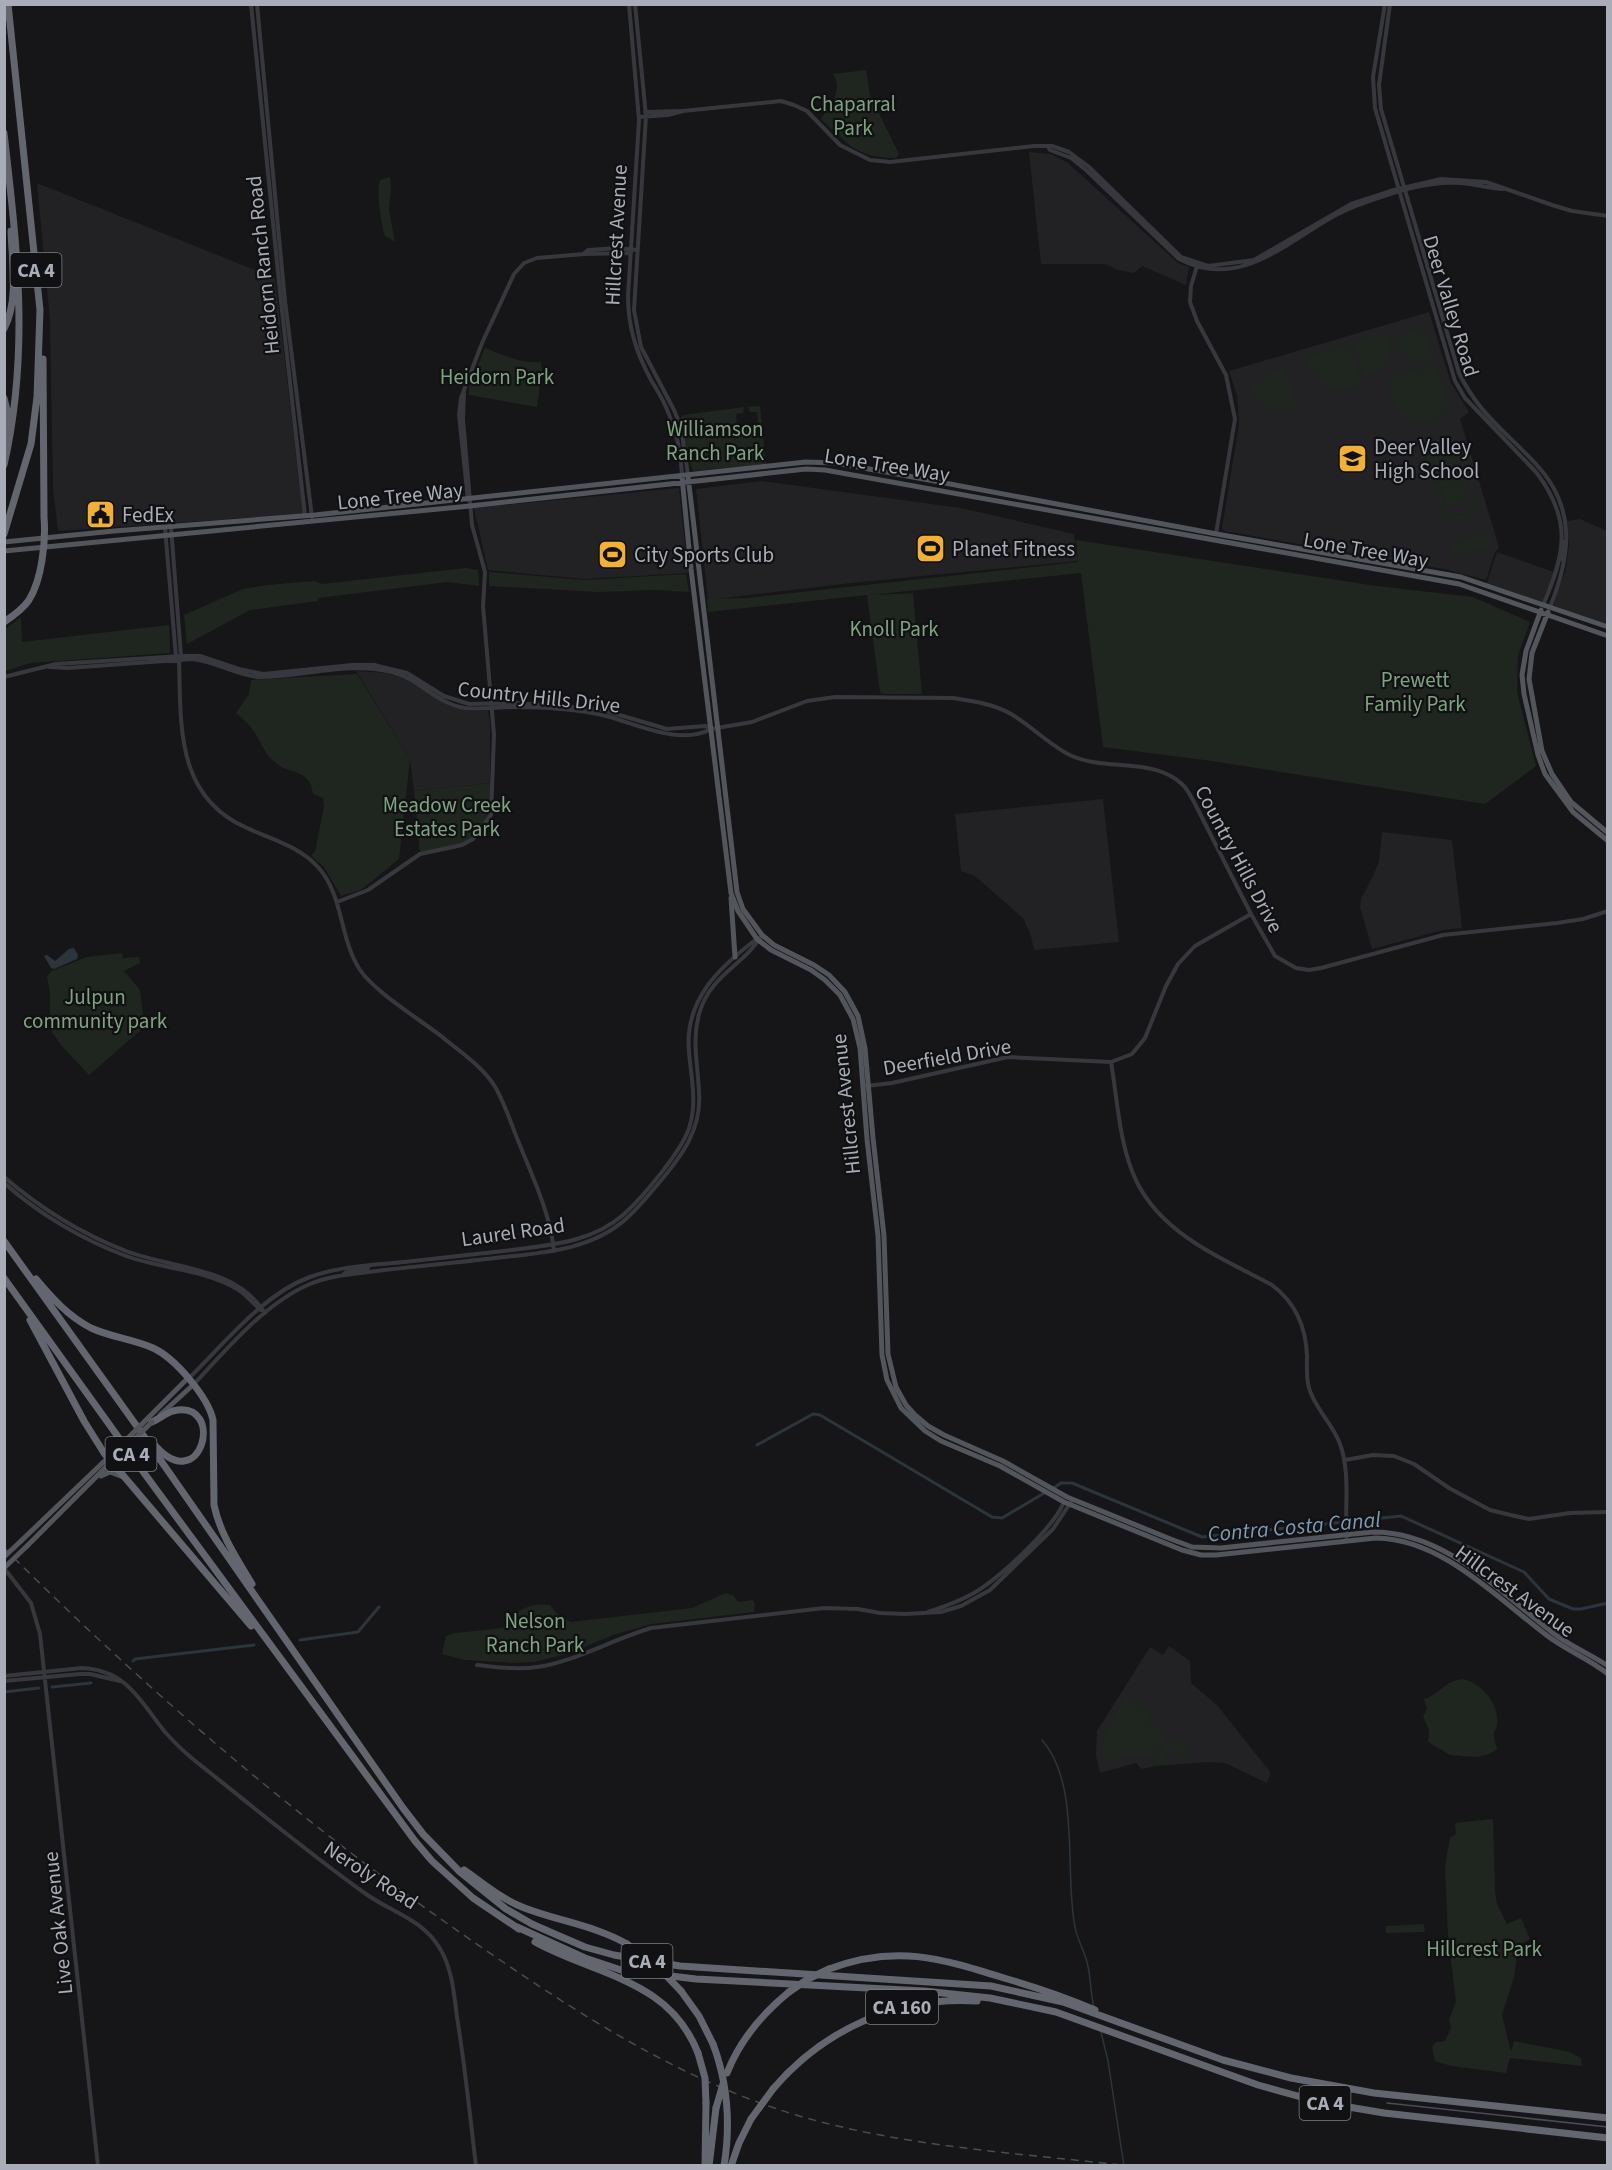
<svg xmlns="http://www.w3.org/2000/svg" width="1612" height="2170" font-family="'Source Sans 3',sans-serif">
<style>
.built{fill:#222225}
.green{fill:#1e261f;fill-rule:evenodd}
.water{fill:#2c353c}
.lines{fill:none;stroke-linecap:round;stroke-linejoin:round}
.stream{stroke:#2c353c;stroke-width:1.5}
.canal{stroke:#2c353c;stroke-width:3}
.minor{stroke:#37383d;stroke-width:4}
.major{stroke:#53555c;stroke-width:5}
.highway{stroke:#63666e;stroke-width:7}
.tram{stroke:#4a4c52;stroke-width:1.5}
.rail{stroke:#4a4c52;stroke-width:1.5;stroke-dasharray:8 6;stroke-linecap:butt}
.major-bridge{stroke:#53555c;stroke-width:5}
.highway-bridge{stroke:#63666e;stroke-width:7}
.labels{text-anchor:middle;stroke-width:4.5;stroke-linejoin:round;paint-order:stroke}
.shield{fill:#111113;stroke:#7b7e86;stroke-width:1.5}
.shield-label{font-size:20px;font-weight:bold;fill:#a8adb8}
.park-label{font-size:21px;fill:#7fa381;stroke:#111113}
.street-label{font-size:21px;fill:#a8adb8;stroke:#111113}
.poi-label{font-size:21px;fill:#a8adb8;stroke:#111113;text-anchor:start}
.water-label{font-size:22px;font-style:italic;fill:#7f9bb3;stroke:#111113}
</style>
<rect width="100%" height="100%" fill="#161618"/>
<!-- built -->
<path class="built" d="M1029,152L1051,154L1068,163L1178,263L1189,267L1186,285L1142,266L1134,273L1118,270L1106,264H1041Z
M37,183L275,278L303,514L58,531L53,490L50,320Z
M1429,312L1451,383L1469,412L1460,419L1499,547L1495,552L1486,580L1444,569L1224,531L1222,528L1239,424L1237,395L1229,371Z
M762,481L961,508L1074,534L1078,561L860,582L708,600L696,489Z
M679,488L688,573L584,579L488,570L474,508Z
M1580,519L1607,531V626L1553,605L1566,569L1569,545L1567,521Z
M1497,552L1554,572L1542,602L1487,583Z
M356,671L385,673L397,676L414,684L450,706L469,711H488L490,723V783L414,791L410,759Z
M1103,799L1119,942L1034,950L1031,936L1023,918L975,876L961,871L955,814Z
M1382,832L1452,840L1462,928L1443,930L1372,949L1360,907L1361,899L1374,874L1379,861Z
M1169,1646L1190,1661L1191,1683L1217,1705L1271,1773L1267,1783L1225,1763L1208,1762L1156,1766L1141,1769L1136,1763L1100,1773L1096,1755L1097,1731L1150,1647L1163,1655Z"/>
<!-- green -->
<path class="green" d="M866,70L870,95L899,154L896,158C858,158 847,144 821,119C830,105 844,91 833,74Z
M390,177L391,189L389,210L395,242L385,236C381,224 376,191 380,180Z
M1422,328L1425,329L1433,360C1413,365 1398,356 1391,337Z
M1390,332L1391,358L1380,371L1364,377L1355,345L1357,341Z
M1347,344L1351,347L1362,385C1328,392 1321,389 1305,358Z
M485,348C505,355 520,364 541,362L542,371L537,407L469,395V386Z
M1434,365L1437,367L1450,411C1421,434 1384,416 1390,378Z
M1281,369L1284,370L1298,407C1272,413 1262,413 1251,386Z
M760,406L766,464L694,471C688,466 684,430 680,419L683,415L744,407L743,413L736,414L737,426C744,430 752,428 758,424L757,412H750L748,407Z
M1443,437L1456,440L1462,447L1480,509L1476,510L1475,509C1472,514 1467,519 1460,519C1439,522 1437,495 1433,480C1430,472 1425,461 1427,452C1428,443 1435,439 1443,437ZM1446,441L1454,443L1459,449L1473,497L1471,509C1444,536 1435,475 1431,459C1430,449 1435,442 1446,441Z
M1455,451L1469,500L1447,507L1432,457Z
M1489,533L1493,545L1455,556L1451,544Z
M1076,540L1377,586L1473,597L1530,622L1518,656L1517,692L1536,766L1485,804L1212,761L1103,747L1081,573L870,595L913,593L922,694H882L880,692L867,595L708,612L707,599L747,598L1078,562Z
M466,568L478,570L479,586L448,582L318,598V601L250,610L187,644L184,615L243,589L267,585L314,581L322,584Z
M489,572L585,580L686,574L689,592L654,590L598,592L489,586Z
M21,617L22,642L169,625L170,653L31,663L5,671V629Z
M357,674L410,759L399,859L361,890L341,896L324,867L311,856L315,851L324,807L323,798L313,794C310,769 292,775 277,764C263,754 260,738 250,726C246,721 240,717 236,713L249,694L251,680Z
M493,783L491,815L473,839L462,845L420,854L414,791Z
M122,953L123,958L139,957L140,963L124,971L140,990L143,1015L150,1022L89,1075L61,1045L50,1029V992L47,977L51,971L87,957Z
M726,1593L734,1596L738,1602L753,1600L755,1604L754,1612L652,1624L616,1634L567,1654L534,1662L512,1663L465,1660L442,1654L446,1636L455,1633L503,1628C512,1611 530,1602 550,1605L556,1613L571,1622L692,1608Z
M1462,1679C1481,1682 1500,1704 1497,1725C1497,1728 1494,1731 1494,1734C1493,1739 1496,1744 1497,1749L1490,1754L1476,1757L1450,1755L1428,1742L1429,1729L1423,1717L1427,1709L1424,1699C1436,1697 1445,1681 1462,1679Z
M1126,1693L1152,1715L1148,1720L1168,1737L1151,1756L1138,1755L1107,1761L1103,1756L1104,1735L1125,1697Z
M1174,1738L1191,1752L1187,1756L1181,1752L1186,1757L1183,1762L1169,1751L1165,1756L1168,1760L1169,1763L1156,1765L1155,1758Z
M1493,1819L1495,1892L1497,1904L1507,1924L1521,1918L1530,1939L1518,1946L1514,1977L1502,2015L1511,2052L1514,2041L1570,2052L1581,2058L1582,2066L1510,2058L1506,2073L1451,2066L1435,2061L1432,2047L1436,2042L1445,2041L1451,2028L1449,2019L1456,2002L1448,1935L1445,1866L1450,1838L1456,1834L1455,1823Z
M1424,1924L1425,1932L1386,1933V1926Z"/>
<!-- water -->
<path class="water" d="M74,948L78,955L77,959L54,969L51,968L44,956L47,955L55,961L69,949Z"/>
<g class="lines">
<!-- stream -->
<path class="stream" d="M1042,1740C1081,1784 1064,1873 1075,1927C1077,1939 1084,1950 1087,1962C1091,1976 1090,1992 1094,2007
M1101,2032L1108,2061L1124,2166"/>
<!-- canal -->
<path class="canal" d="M757,1445L813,1414L820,1415L992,1517L1002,1518L1046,1492
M1052,1489L1061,1483H1072L1202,1537L1401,1516L1524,1572L1549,1599L1573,1609H1581L1608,1603
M300,1640L358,1632L379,1607
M133,1661L135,1659L254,1645
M52,1687L91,1683
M4,1692L39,1688"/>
<!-- minor -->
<path class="minor" d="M251,4L281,302L305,516
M257,4L285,301L312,517
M629,4L639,120L628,296C628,327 636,352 651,380C657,390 664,401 668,412C677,432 681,453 682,475
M635,4L646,116L634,310L641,347L674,410L681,427L688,475
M1385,4L1373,77L1375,108L1455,381L1465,398L1536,472C1572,519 1566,553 1543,605
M1390,4L1379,85L1381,109L1459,373C1479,414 1505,431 1535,463C1577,507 1571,555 1550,607
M645,112L682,111
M639,117L668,115L683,111L781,101L794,105L807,111L840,145L870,160L890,162L1034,146H1052L1069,152L1089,167L1181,257L1208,266L1254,260L1351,204L1394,190L1441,179L1486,182L1552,205L1572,211L1608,216
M1048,147L1050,150L1071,158L1086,170L1179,259C1250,296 1300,224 1361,204C1392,193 1426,181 1459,183C1474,183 1489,189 1504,189
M584,253L588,250L618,248L637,250
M1197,266L1191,286L1190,302L1197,321L1226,375L1235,419L1216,534
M468,500L459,415L461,398L482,343L514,274L524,263L537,258L584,254L631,253
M171,527L181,656L179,659C181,724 175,797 247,828C271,839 299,846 318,867C344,896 339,938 360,970C375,992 419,1019 441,1036C459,1051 481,1065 494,1085C505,1103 511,1124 519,1143C533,1178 550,1213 554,1251
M165,528L176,657
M1563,561L1564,542
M49,667L68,668L192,659C216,661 236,676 260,677C303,677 350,661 392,672C419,679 437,704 465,708C482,710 498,707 515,707C544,707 577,709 606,716C637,724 680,746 711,729L752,722L807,701L835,697L953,698C972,701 994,704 1011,714C1032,726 1050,746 1072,756C1106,771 1155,757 1183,785C1187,789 1190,795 1193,800L1251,914L1275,956L1296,968L1309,970L1321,968L1443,935L1557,923L1583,919L1608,911
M4,677L56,664L181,656H200L239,669L263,674L352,665H374L407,673L444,696L469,704L516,703L599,709L667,729L705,726L711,728
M337,902L368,890L420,854L462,845L473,839L491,815L494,735L483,606L485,572L472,525L463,419L464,391
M1111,1062C1117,1097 1119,1138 1132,1171C1155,1232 1220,1257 1272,1285C1296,1303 1306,1327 1307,1356C1307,1367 1306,1378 1309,1388C1315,1409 1333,1424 1340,1444C1351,1474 1344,1509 1347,1540
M866,1086L892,1083L1008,1057L1111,1062L1132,1054L1145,1038L1166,986L1178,964L1195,946L1251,914
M4,1177C40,1208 82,1234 126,1251C173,1269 235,1266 265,1313
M4,1183C39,1214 83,1240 126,1256C161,1269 204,1269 237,1289C246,1294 252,1303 261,1310
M343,1275L346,1272L367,1269L370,1265
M189,1378C224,1344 263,1294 310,1277C340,1266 373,1265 404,1262C440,1258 476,1254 512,1250C551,1245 592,1242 623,1215C642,1198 684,1149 690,1125C697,1100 691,1077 689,1052C684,1000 719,967 758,938
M194,1384C227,1349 265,1303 310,1284C331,1275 355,1274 377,1271C416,1266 456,1263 495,1258C540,1253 591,1251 627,1218C638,1208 648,1196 658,1184C681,1157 702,1130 699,1092C698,1064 691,1039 700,1011C711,975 744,965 762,935
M1345,1460L1373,1455L1394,1456L1414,1464L1449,1488L1490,1510L1515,1516L1529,1519L1570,1513L1608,1512
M4,1568L31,1603L40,1634L98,2166
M928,1612C943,1607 958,1602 972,1594C997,1580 1053,1529 1064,1502
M477,1665C497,1667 517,1670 537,1667C577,1661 613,1639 651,1628L824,1608L858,1609L880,1613L905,1614L941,1612L961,1606L990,1590L1053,1529L1071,1502
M4,1676L82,1668C127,1670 140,1701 165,1732C174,1742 183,1751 194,1760C251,1805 307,1852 366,1894C391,1912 422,1919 439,1947C452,1967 454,1993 457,2017C465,2066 470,2116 476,2166
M4,1681L80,1674H90L120,1681"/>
<!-- major -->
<path class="major" d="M688,476L737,892L743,909L762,935L774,945L814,965L829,975L845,992L858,1016L865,1048L873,1138L884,1236L888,1354L896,1387L906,1405L915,1415L928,1426L944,1435L1003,1461L1067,1497L1168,1538L1192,1547L1221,1548L1373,1532C1446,1532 1499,1592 1553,1633C1570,1646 1590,1654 1608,1666
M682,477L691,569L731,893L738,911L757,939L771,950L811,970L825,980L840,995L853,1019L860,1048L867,1139L878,1236L882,1355L887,1380L901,1408L925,1431L941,1441L1000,1466L1064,1502L1182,1550L1201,1555H1216L1376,1538C1442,1539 1496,1597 1545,1634C1565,1650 1588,1658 1608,1674
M4,542L114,531L315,515L806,462L835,463L886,472L1222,535L1461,577L1608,627
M4,551L470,506L806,469L825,470L1459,584L1608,636
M1541,610L1526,651L1522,675L1524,694L1538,755L1545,774L1573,812L1608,841
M1548,612L1532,653L1529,679L1542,751L1552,774L1571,802L1608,833
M731,898L735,957
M160,1415L194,1384
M148,1418L188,1378
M101,1476L110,1472L123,1477
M21,1541L115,1451
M27,1546L118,1455"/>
<!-- highway -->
<path class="highway" d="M4,133C17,247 30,351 4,465
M4,329C19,300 12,262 11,231
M4,398L8,414L4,439
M4,534L31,444L37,397L40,310L8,4
M4,622C13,616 23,609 29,600C42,579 46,541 44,517L43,359
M4,1241L136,1425L403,1808L423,1834L460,1872L506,1909L532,1924L557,1935L585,1947L614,1955L680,1966L991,1986L1063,2002L1223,2060L1291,2078L1374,2093L1608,2118
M4,1278L147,1477L415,1841L432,1861L473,1898L519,1929
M36,1279C53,1299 68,1316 91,1328C110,1337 133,1339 153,1348C175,1358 208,1397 213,1420L214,1505C220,1534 237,1559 252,1584
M30,1320L84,1421L104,1453L251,1626
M152,1442C202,1503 227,1398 173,1411C166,1413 159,1419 152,1422
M464,1870C483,1883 500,1898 522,1907C557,1921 594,1925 627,1944
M517,1927L585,1958L621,1970L696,1979L924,1991L990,1998L1056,2012L1258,2085L1319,2102L1384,2113L1608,2138
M535,1942C597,1976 669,1979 698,2053
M829,1969C895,1944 940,1958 1004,1978C1035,1987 1065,1997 1095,2010
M681,1991L699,2016L713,2044
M727,2073C740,2040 762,2014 789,1992
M773,2089C824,2029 898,1996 977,2001
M705,2166L706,2103
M709,2166L716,2108
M731,2166L739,2143L751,2119"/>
<!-- tram -->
<path class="tram" d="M1387,2103L1608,2127"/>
<!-- rail -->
<path class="rail" d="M4,1548C151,1695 310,1830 481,1947C580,2015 681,2080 796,2115C904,2147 1018,2153 1130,2166"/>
<!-- major-bridge -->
<path class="major-bridge" d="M115,1451L148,1418
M118,1455L152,1422
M4,1557L21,1541
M4,1568L27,1546"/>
<!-- highway-bridge -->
<path class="highway-bridge" d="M627,1944L656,1965L681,1991
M789,1992L808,1979L829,1969
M713,2044C728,2084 731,2123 724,2166
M698,2053L705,2078L706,2103
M716,2108L723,2084
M751,2119L773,2089"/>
</g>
<!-- icons -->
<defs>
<symbol id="school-square" viewBox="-11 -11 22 22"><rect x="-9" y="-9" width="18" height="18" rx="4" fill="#f2b134" stroke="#111113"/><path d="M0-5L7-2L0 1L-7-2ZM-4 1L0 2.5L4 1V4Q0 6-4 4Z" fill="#111"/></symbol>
<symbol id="civic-square" viewBox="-11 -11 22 22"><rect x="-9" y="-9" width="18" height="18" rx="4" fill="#f2b134" stroke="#111113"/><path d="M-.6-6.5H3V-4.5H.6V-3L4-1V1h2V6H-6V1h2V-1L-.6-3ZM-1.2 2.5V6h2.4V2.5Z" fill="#111"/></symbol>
<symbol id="stadium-square" viewBox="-11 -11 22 22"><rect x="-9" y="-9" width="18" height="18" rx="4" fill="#f2b134" stroke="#111113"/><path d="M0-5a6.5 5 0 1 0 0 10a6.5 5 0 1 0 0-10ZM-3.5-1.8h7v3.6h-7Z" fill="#111"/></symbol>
</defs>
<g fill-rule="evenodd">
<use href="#school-square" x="1336" y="442" width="33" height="33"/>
<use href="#civic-square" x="84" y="498" width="33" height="33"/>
<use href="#stadium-square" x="914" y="532" width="33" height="33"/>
<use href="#stadium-square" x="596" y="538" width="33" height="33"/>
</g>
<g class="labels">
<!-- shield labels -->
<g class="shield">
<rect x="10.5" y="253" width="51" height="34" rx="4.5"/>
<rect x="105.5" y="1437" width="51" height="34" rx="4.5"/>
<rect x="621.5" y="1944" width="51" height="34" rx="4.5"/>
<rect x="866" y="1990" width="72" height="34" rx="4.5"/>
<rect x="1299.5" y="2086" width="51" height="34" rx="4.5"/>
</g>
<g class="shield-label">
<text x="36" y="277">CA 4</text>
<text x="131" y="1461">CA 4</text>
<text x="647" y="1968">CA 4</text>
<text x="902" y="2014">CA 160</text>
<text x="1325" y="2110">CA 4</text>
</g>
<!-- park labels -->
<g class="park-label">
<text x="853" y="111">Chaparral<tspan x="853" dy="24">Park</tspan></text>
<text x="497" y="384">Heidorn Park</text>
<text x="715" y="436">Williamson<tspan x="715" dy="24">Ranch Park</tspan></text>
<text x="894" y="636">Knoll Park</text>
<text x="1415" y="687">Prewett<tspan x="1415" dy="24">Family Park</tspan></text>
<text x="447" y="812">Meadow Creek<tspan x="447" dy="24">Estates Park</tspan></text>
<text x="95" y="1004">Julpun<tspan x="95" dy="24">community park</tspan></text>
<text x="535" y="1628">Nelson<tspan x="535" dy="24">Ranch Park</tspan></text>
<text x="1484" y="1956">Hillcrest Park</text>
</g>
<!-- street labels -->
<g class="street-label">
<text transform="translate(616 235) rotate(-87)" y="7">Hillcrest Avenue</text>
<text transform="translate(263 265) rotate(-96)" y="7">Heidorn Ranch Road</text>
<text transform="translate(1451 306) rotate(73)" y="7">Deer Valley Road</text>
<text transform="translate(887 465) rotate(9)" y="7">Lone Tree Way</text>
<text transform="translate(400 496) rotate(-6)" y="7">Lone Tree Way</text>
<text transform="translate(1366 550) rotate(10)" y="7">Lone Tree Way</text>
<text transform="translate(539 697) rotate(6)" y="7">Country Hills Drive</text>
<text transform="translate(1239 859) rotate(62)" y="7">Country Hills Drive</text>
<text transform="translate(947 1057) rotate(-10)" y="7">Deerfield Drive</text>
<text transform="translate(846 1104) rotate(-96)" y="7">Hillcrest Avenue</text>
<text transform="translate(513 1232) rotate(-8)" y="7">Laurel Road</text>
<text transform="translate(1515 1591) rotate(36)" y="7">Hillcrest Avenue</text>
<text transform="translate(371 1875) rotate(33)" y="7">Neroly Road</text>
<text transform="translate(58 1923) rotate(-96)" y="7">Live Oak Avenue</text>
</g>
<!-- poi labels -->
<g class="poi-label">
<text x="1374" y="454">Deer Valley<tspan x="1374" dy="24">High School</tspan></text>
<text x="122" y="522">FedEx</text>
<text x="952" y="556">Planet Fitness</text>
<text x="634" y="562">City Sports Club</text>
</g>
<!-- water labels -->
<g class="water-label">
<text transform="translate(1294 1526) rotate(-5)" y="8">Contra Costa Canal</text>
</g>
</g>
<!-- border -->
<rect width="1612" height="2170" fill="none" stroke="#a8adb8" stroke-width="12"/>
</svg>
